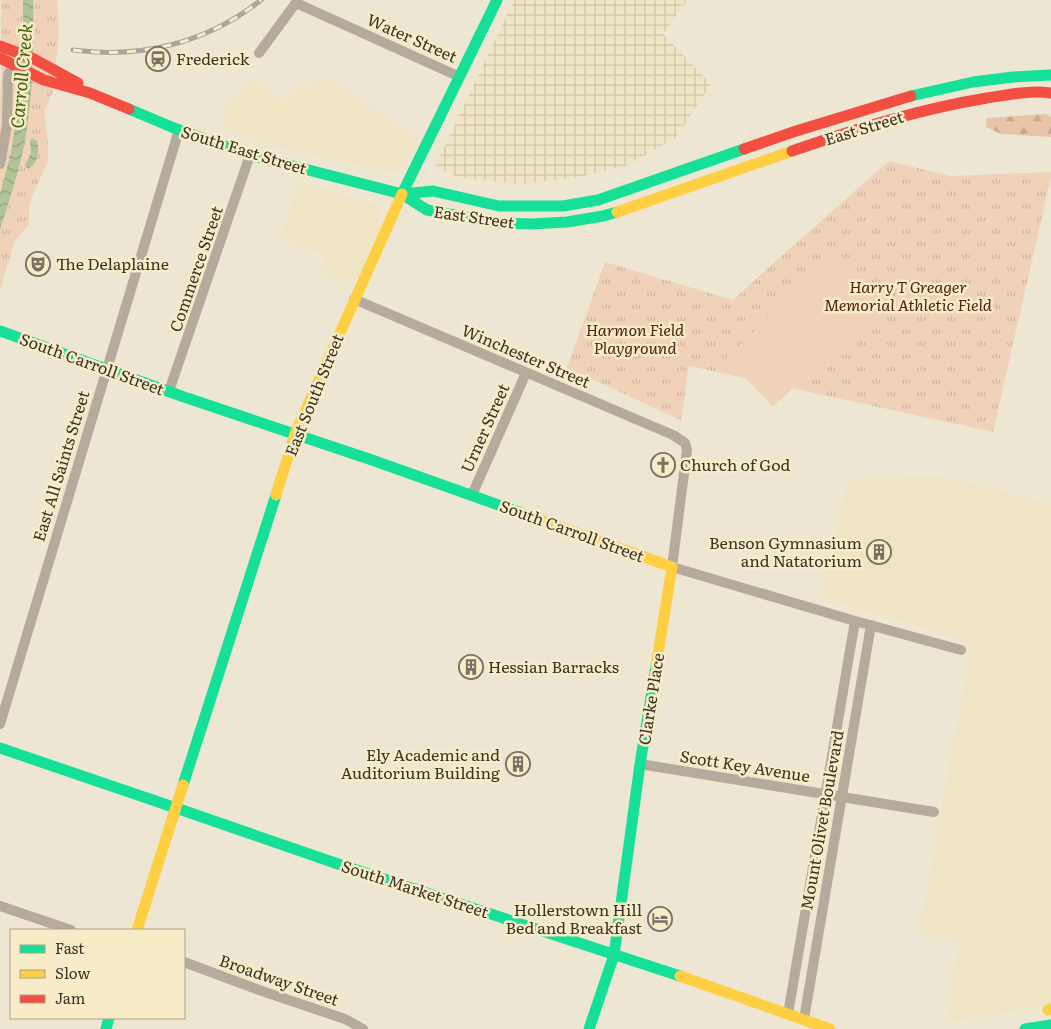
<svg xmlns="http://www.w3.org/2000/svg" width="1051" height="1029" font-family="Literata,serif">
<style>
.built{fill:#efe4c4}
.industrial{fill:url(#industrial-grid)}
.forest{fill:url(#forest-firs)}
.park{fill:url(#park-tufts)}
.garden{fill:#f0d2b9}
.water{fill:url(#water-waves)}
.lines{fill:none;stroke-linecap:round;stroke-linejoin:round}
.street{stroke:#b5aa9b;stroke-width:10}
.fast{stroke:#16e098;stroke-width:11}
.slow{stroke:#ffcf43;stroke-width:11}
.jam{stroke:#f24e42;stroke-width:11}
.rail-casing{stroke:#aca597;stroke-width:5}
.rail{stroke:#f7ebc8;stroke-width:3;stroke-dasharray:9;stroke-linecap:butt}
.labels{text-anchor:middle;stroke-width:5;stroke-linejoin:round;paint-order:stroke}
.street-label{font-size:16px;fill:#383326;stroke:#f7ebc8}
.poi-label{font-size:16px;fill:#383326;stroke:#f7ebc8;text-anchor:start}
.park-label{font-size:16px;font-style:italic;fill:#4c250b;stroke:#f7ebc8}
.water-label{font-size:18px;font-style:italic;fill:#41620c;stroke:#f7ebc8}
</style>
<defs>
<pattern id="industrial-grid" width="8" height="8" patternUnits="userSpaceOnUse" patternTransform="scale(1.25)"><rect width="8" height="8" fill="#efe4c4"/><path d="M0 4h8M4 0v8" fill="none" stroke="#cec4a8"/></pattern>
<pattern id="forest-firs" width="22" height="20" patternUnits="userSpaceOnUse" patternTransform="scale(1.25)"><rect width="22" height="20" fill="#e8c4a8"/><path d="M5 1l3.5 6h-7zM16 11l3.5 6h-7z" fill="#c8a990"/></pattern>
<pattern id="park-tufts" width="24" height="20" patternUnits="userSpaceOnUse" patternTransform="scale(1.25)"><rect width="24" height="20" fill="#f0d2b9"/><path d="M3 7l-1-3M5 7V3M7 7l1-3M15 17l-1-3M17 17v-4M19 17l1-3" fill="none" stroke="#cfb59f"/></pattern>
<pattern id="water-waves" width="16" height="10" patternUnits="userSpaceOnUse" patternTransform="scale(1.25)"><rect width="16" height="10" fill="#b1c495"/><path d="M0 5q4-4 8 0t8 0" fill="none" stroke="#91a079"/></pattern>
</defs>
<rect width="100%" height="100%" fill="#ece6d2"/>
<!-- built -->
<path class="built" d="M250,78L286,102L296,90L329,78L418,140L404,166L398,171L390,172L278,147L231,132L224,128L221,119L223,114Z
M304,183L376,205L380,212L381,224L353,285L321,272L327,256L280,237L297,187Z
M946,477L1051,504V1005L948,1022L959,940L919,933L972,642L821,597L849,478Z"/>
<!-- industrial -->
<path class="industrial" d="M514,0H687L663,34L711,84L676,137L628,165L575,178L519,184L460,178L435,167Z"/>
<!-- forest -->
<path class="forest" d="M1046,114L1051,117V137L1001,134L986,127L987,118Z"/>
<!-- park -->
<path class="park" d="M1,0H57L59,32L53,91L44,113L48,140V162L32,196L29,206V224L15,241L0,289V94C3,63 0,31 1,0Z
M889,161L950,176L1051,172V177L993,432L689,366L681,420L567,368L605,262L733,300L788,250Z"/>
<!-- garden -->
<path class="garden" d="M838,252L885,301L773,407L726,358Z"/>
<!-- water -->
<path class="water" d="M23,0H33C34,47 33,95 25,141C19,172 9,201 0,230V194L11,153L21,88L23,43Z
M32,138L37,141C40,152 38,163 28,169L25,165L31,153L30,141Z"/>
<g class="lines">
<!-- street -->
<path class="street" d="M296,3L460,77
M259,53L298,0
M0,164L7,125L8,75L10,71
M354,299L673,435L685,443L687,450L672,567L855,621L961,650
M169,391L250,155
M472,495L526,373
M0,724L179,130
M640,764L934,812
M0,906L71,930
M184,962L259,990L345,1019L363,1029
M788,1014L855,621
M804,1019L871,625"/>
<!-- fast -->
<path class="fast" d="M911,96L973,82L1013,77L1051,75
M129,109L174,128L250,155L402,194L427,210L499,223L531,224L567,222L603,216L617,212
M402,194L497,0
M402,194L433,191L499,206H563L598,200L744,149
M0,331L184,397
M187,398L372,460L521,513
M0,748L176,808
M183,785L276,495
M176,808L338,864L680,976
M106,1029L109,1018
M589,1029L614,955L640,764L656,667
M1025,1029L1051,1025"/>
<!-- slow -->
<path class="slow" d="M617,212L792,151
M276,495L295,434L402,194
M521,513L672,567L656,667
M137,930L183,785
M680,976L830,1029
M1048,1010L1051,1009"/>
<!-- jam -->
<path class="jam" d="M0,46L34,59L78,83
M0,58L44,80L90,93L129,109
M744,149L796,131L911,96
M792,151C856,129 920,109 987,98C1007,95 1030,90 1051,93"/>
<defs>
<path id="rail" d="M73,50C141,59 207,43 261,0"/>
</defs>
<!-- rail casing -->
<use href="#rail" class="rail-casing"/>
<!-- rail -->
<use href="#rail" class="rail"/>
</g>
<!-- icons -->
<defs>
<symbol id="station-ring" viewBox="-11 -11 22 22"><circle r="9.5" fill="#f7ebc8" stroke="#777262" stroke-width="1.5"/><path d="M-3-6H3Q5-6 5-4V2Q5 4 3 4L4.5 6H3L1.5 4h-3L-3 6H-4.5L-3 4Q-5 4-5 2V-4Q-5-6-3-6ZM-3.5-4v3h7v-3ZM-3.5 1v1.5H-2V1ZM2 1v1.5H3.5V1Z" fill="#777262"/></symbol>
<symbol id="theatre-ring" viewBox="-11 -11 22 22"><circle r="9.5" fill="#f7ebc8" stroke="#777262" stroke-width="1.5"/><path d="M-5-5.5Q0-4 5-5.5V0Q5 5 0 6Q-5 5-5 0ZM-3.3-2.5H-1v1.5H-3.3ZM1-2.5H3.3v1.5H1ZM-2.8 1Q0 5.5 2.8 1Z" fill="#777262"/></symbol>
<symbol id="church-ring" viewBox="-11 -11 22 22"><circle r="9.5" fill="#f7ebc8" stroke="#777262" stroke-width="1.5"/><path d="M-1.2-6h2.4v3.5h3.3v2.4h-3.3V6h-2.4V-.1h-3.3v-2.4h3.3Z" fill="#777262"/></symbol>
<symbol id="building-ring" viewBox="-11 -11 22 22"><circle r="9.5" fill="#f7ebc8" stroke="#777262" stroke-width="1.5"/><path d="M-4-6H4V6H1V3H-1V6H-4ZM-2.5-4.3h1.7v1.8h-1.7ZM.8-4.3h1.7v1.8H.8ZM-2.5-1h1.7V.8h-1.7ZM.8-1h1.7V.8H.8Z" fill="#777262"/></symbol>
<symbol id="hotel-ring" viewBox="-11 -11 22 22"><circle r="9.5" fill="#f7ebc8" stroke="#777262" stroke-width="1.5"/><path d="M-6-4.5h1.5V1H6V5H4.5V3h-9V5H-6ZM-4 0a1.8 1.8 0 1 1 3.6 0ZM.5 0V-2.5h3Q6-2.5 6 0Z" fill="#777262"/></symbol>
</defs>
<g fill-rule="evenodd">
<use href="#station-ring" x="144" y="45" width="28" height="28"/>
<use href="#theatre-ring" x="24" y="250" width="28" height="28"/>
<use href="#church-ring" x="649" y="451" width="28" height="28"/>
<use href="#building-ring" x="865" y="538" width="28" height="28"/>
<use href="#building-ring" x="457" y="653" width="28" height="28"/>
<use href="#building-ring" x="504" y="750" width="28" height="28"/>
<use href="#hotel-ring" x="646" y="905" width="28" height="28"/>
</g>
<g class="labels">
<!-- street labels -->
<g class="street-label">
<text transform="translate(412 38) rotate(24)" y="6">Water Street</text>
<text transform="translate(864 128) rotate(-17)" y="6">East Street</text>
<text transform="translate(244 150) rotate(17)" y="6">South East Street</text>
<text transform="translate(474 217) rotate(8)" y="6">East Street</text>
<text transform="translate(196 269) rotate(-71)" y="6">Commerce Street</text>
<text transform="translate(526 356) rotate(23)" y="6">Winchester Street</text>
<text transform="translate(92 364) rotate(20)" y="6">South Carroll Street</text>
<text transform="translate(314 395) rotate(-68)" y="6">East South Street</text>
<text transform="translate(485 428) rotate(-66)" y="6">Urner Street</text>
<text transform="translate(61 466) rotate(-73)" y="6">East All Saints Street</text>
<text transform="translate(572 531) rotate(20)" y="6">South Carroll Street</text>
<text transform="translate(651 699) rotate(-81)" y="6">Clarke Place</text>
<text transform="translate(745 766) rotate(9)" y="6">Scott Key Avenue</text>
<text transform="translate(822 820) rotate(-80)" y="6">Mount Olivet Boulevard</text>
<text transform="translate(415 889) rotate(18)" y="6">South Market Street</text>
<text transform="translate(279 980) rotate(19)" y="6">Broadway Street</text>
</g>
<!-- poi labels -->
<g class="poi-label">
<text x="176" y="65">Frederick</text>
<text x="56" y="270">The Delaplaine</text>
<text x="680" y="471">Church of God</text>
<text x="862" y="549" text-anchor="end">Benson Gymnasium<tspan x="862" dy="18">and Natatorium</tspan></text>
<text x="488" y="673">Hessian Barracks</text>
<text x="500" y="761" text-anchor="end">Ely Academic and<tspan x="500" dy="18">Auditorium Building</tspan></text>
<text x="642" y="916" text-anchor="end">Hollerstown Hill<tspan x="642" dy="18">Bed and Breakfast</tspan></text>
</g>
<!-- park labels -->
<g class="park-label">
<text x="908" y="293">Harry T Greager<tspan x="908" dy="18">Memorial Athletic Field</tspan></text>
<text x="635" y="336">Harmon Field<tspan x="635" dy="18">Playground</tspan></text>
</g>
<!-- water labels -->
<g class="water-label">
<text transform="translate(22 76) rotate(-85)" y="6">Carroll Creek</text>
</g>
</g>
<!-- legend -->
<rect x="10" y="929" width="175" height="90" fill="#f7ebc8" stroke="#aba187"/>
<rect x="20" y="945" width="25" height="8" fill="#16e098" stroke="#aba187"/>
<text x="55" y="954" font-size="15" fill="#383326">Fast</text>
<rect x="20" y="970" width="25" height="8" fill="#ffcf43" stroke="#aba187"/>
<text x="55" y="979" font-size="15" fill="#383326">Slow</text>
<rect x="20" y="995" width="25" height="8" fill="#f24e42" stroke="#aba187"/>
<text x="55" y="1004" font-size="15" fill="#383326">Jam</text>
</svg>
